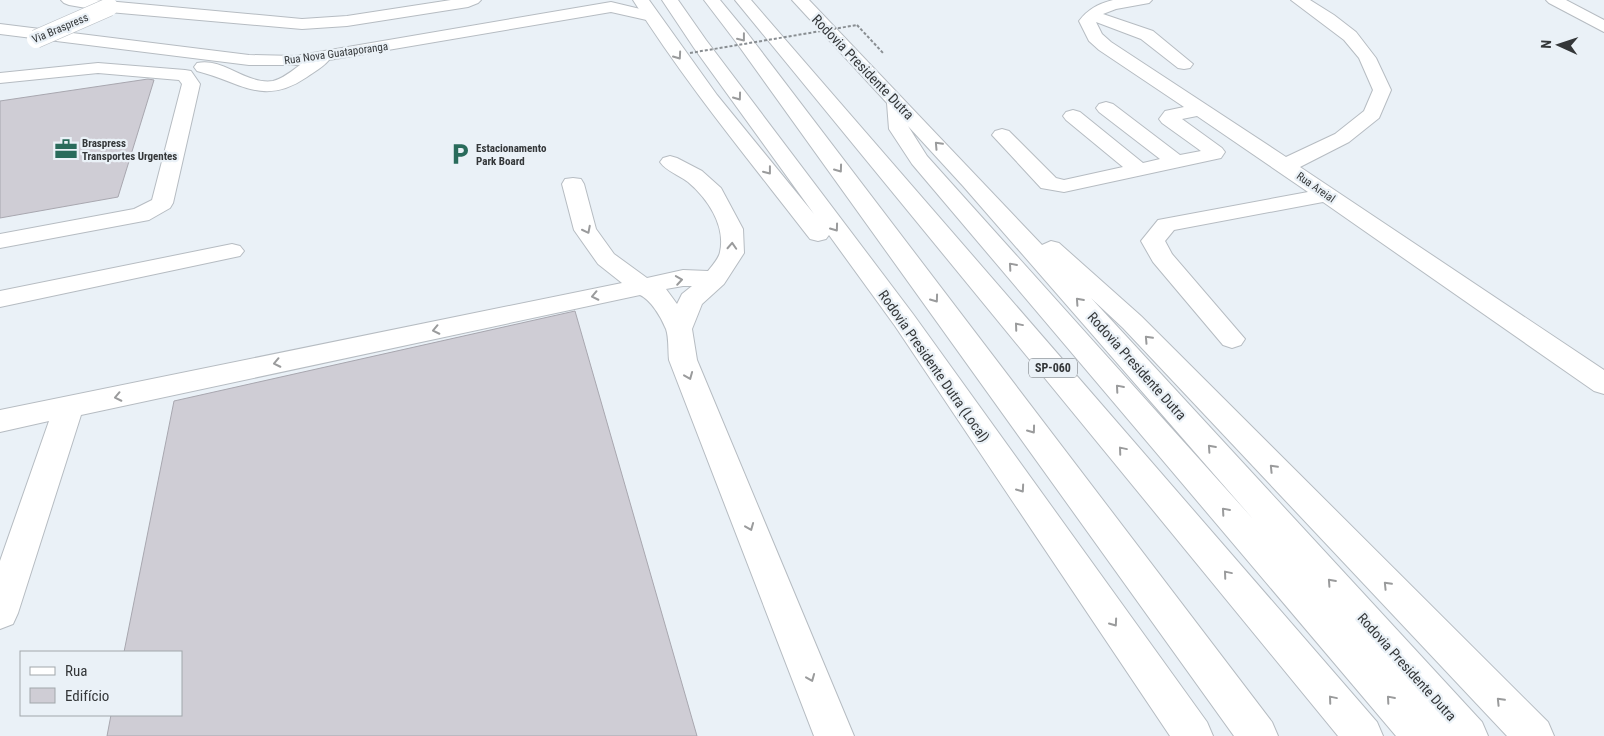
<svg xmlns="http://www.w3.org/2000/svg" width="1604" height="736" font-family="'Roboto Condensed',sans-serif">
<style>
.building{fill:#cfcdd5;stroke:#a8a7af}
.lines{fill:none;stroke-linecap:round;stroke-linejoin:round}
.minor-casing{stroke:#b6bcc2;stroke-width:2}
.highway-casing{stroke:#b6bcc2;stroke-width:2}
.path{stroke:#898e92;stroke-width:2;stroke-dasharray:3 2;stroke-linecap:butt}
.minor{fill:#fff;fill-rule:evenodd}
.highway{fill:#fff;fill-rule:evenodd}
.minor-bridge-casing{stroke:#b6bcc2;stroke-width:19;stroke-linecap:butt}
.path-bridge{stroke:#898e92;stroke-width:2;stroke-dasharray:3 2;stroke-linecap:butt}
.minor-bridge{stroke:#fff;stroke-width:18}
.oneway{stroke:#9a9b9c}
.labels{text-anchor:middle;stroke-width:4.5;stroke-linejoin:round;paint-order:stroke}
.far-street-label{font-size:11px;fill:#343739;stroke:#eaf1f7}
.far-poi-label{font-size:11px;font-weight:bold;fill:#343739;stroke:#eaf1f7;text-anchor:start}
.shield{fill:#eaf1f7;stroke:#6b6f72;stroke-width:1}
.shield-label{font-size:12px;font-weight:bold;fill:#343739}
.street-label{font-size:14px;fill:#343739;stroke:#eaf1f7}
</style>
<rect width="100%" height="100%" fill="#eaf1f7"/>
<!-- building -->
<path class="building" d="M148,79L154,80L118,197L0,218V101Z
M575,311L697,736H107L111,715H181V652H124L174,401Z"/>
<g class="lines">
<defs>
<path id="minor" d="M61,0H96L302,19L347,16L451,0H481L478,3L468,7L347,26L302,29L109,12L69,5L64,3Z
M1113,0H1152L1149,3L1116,9L1103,14L1153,31L1193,64L1190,68L1184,69L1178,68L1141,39L1096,22L1102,34L1111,42L1286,157L1335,134L1364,111L1373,90L1359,58L1344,40L1291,0H1310L1334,15L1356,32L1376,58L1391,90L1379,118L1349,142L1300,167L1604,370V394L1594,391L1323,202L1174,230L1165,241L1172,254L1245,339L1241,345L1232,348L1223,345L1153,262L1141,241L1158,220L1308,192L1197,116L1182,119L1222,148L1225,152L1221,158L1064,192L1041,188L992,135L995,131L1002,129L1009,131L1056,178L1064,180L1123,167L1066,120L1063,116L1066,112L1073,110L1080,112L1143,163L1160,159L1099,112L1096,108L1099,104L1106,102L1113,104L1180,155L1201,151L1162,123L1159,119L1165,111L1184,107L1099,50L1089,41L1079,21C1088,9 1098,4 1113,0Z
M1546,0H1566L1604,20V32L1549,3Z
M611,2L657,13L659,16L657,19L651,21L611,12L329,60C323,67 314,72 307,77C263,107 241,82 197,71L194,67L197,63C223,57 246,85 273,81C282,79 292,71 300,65H249L0,34V24L249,55L295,56Z
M98,63L185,70L191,71L200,84L173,203L170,208L149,220L0,248V234L134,209L152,200L182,84L179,80L98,73L0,83V73Z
M670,156L677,158L702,171L721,188L743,229L744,253L724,284L702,304L692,329L697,360L854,736H814L669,360C668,350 669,338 666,329C661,317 651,300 640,295L81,415L18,613L13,624L0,629V561L49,421L0,432V410L622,283L598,264L574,230L562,184L565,179L573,178L581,179L584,184L596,229L614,254L647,278L683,270L708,271C712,266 719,258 720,252C726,225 707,198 688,182C679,175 666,171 660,162L663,158ZM683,286H692L682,294L677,304L666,289Z
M232,244L240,246L244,251L240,256L0,307V291Z"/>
<path id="highway" d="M633,0H649L717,95L814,214L694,48L662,0H678L706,40L913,314L1207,722L1213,736H1170L895,326L829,235L826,239L818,241L810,239C749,160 686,84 633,0Z
M704,0H720L748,34L1272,722L1278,736H1234L736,42Z
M735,0H751L1377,722L1383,736H1338Z
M792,0H809L1042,245L1051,241L1059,243L1141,316L1548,722L1554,736H1507L1123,328L1091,298L1482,722L1488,736H1396L912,164L889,129L887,103ZM908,126L963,186L1253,519L927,156Z"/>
</defs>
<!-- minor casing -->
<use href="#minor" class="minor-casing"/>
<!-- highway casing -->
<use href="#highway" class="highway-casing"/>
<!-- path -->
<path class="path" d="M857,25L884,54"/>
<!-- minor -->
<use href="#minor" class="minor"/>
<!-- highway -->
<use href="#highway" class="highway"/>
<defs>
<path id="minor-bridge" d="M36,39L109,7"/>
</defs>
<!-- minor-bridge casing -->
<use href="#minor-bridge" class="minor-bridge-casing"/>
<!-- path-bridge -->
<path class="path-bridge" d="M690,53L857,25"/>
<!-- minor-bridge -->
<use href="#minor-bridge" class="minor-bridge"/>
</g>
<!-- one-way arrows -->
<defs><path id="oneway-chevron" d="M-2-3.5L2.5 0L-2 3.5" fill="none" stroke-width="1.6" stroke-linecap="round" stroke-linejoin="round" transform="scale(1.25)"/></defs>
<g class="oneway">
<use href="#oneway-chevron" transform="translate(742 38) rotate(52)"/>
<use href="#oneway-chevron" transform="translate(678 56) rotate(55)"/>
<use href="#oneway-chevron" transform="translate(738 97) rotate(54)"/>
<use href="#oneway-chevron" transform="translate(938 145) rotate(-133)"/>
<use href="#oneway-chevron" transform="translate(839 169) rotate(54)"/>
<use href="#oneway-chevron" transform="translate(768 171) rotate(52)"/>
<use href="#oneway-chevron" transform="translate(835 228) rotate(54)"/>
<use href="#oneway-chevron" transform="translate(587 230) rotate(63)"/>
<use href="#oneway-chevron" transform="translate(732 246) rotate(-87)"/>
<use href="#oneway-chevron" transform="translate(1012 266) rotate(-131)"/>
<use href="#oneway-chevron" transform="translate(679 280) rotate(-9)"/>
<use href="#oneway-chevron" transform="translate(595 296) rotate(168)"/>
<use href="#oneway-chevron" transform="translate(935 299) rotate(54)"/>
<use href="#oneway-chevron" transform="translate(1079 301) rotate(-132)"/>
<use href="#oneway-chevron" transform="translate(1018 326) rotate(-130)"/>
<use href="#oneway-chevron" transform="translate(436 330) rotate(168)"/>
<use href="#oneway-chevron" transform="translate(1148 339) rotate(-133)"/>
<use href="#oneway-chevron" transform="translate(277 363) rotate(168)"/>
<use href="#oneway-chevron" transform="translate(689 376) rotate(68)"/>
<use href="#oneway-chevron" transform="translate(1119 388) rotate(-131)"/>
<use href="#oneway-chevron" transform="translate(118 397) rotate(168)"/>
<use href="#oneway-chevron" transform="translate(1032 430) rotate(54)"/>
<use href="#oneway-chevron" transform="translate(1211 448) rotate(-132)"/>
<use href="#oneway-chevron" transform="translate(1122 450) rotate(-130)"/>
<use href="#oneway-chevron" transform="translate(1273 468) rotate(-134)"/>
<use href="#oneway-chevron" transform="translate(1021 489) rotate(55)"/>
<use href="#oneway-chevron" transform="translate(1225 511) rotate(-131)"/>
<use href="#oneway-chevron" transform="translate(750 527) rotate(68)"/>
<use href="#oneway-chevron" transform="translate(1227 574) rotate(-130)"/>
<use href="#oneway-chevron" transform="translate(1331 582) rotate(-132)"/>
<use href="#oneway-chevron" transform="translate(1387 585) rotate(-134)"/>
<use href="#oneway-chevron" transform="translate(1114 623) rotate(55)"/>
<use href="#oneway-chevron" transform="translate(811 678) rotate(68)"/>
<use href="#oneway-chevron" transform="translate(1332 699) rotate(-130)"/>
<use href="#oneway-chevron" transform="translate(1390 699) rotate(-131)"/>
<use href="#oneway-chevron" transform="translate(1500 701) rotate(-134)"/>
</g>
<!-- icons -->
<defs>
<symbol id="office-bare" viewBox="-9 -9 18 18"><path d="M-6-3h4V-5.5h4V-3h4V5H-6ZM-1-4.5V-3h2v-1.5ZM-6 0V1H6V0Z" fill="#296b5b" stroke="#eaf1f7" stroke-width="2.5" paint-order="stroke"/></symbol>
<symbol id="parking-bare" viewBox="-9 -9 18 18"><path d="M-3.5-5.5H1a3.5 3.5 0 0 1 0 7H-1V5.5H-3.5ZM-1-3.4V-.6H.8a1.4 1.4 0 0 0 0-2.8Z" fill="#296b5b" stroke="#eaf1f7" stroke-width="2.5" paint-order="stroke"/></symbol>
</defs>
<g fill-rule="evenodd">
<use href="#office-bare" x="50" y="133" width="32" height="32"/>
<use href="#parking-bare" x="444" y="138" width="32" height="32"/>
</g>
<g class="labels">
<!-- far-street labels -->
<g class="far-street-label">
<text transform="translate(60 28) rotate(-23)" y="4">Via Braspress</text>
<text transform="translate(336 53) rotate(-8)" y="4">Rua Nova Guataporanga</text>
<text transform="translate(1316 187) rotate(35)" y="4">Rua Areial</text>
</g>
<!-- far-poi labels -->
<g class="far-poi-label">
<text x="82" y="147">Braspress<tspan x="82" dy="13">Transportes Urgentes</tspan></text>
<text x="476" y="152">Estacionamento<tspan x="476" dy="13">Park Board</tspan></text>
</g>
<!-- shield labels -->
<rect class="shield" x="1029" y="358.5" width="48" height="19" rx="4"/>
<g class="shield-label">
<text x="1053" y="372">SP-060</text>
</g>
<!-- street labels -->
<g class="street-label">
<text transform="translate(863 67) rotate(46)" y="5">Rodovia Presidente Dutra</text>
<text transform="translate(934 366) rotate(55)" y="5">Rodovia Presidente Dutra (Local)</text>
<text transform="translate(1137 366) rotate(48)" y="5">Rodovia Presidente Dutra</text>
<text transform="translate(1407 667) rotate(48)" y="5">Rodovia Presidente Dutra</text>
</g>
</g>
<!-- legend -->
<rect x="20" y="651" width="162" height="65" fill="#eaf1f7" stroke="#a1a7ab"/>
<rect x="30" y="667" width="25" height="8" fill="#ffffff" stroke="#a1a7ab"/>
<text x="65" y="676" font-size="15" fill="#343739">Rua</text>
<rect x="30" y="688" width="25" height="15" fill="#cfcdd5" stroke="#a1a7ab"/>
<text x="65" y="701" font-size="15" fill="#343739">Edifício</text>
<!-- north arrow -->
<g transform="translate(1559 45) rotate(273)" stroke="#eaf1f7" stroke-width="4" paint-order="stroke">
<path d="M0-4L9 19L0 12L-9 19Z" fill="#343739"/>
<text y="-8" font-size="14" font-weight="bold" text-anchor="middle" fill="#343739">N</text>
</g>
</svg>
